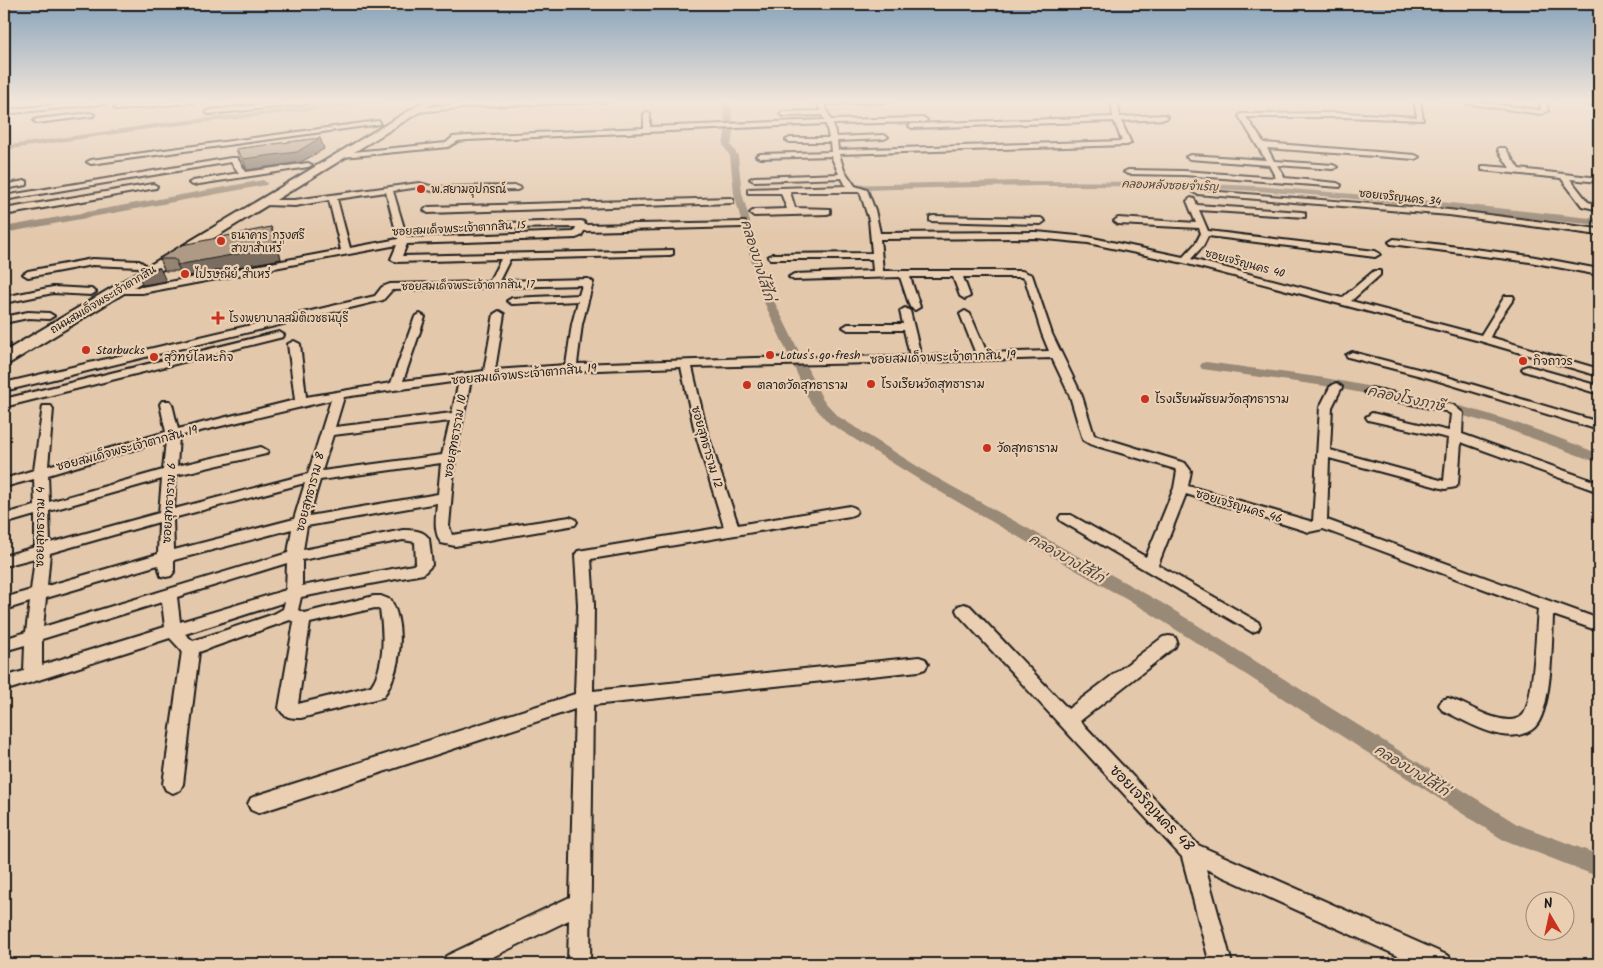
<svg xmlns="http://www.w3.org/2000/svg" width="1603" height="968" font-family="Kalam,'Playpen Sans Thai',sans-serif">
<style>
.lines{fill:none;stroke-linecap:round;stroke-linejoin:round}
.canal{fill:#998977;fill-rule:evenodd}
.street-casing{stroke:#1c1c1c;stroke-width:4}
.primary-casing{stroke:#1c1c1c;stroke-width:4}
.street{fill:#ebcfb2;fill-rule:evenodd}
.primary{fill:#ebcfb2;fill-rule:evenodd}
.wall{fill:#968473;stroke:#1c1c1c}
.shaded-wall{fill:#7a6c5e;stroke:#1c1c1c}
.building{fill:#af9a86;stroke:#1c1c1c}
.poi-dot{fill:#c8321e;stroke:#ebcfb2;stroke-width:2}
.labels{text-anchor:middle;stroke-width:4.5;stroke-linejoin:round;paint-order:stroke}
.far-water-label{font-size:11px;font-style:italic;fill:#48423c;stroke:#ebcfb2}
.far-poi-label{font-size:11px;fill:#1c1c1c;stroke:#ebcfb2;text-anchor:start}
.far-street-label{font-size:11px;fill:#1c1c1c;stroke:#ebcfb2}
.poi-label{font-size:12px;fill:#1c1c1c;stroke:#ebcfb2;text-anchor:start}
.street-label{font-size:12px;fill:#1c1c1c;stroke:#ebcfb2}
.water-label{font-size:14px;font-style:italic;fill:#48423c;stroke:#ebcfb2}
.near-street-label{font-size:15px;fill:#1c1c1c;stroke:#ebcfb2}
</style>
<rect width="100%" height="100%" fill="#e3c8ac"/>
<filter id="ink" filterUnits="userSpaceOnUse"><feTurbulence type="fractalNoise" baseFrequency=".02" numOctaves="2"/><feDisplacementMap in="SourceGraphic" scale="10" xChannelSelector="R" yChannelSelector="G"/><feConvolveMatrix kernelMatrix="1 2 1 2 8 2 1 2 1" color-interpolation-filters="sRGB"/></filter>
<g filter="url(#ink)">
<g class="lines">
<!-- canal -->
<path class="canal" d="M370,100H390L386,102L163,127L4,150V146L163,123Z
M722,100H729L734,128L731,145L738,156L742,193L769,291L823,400L839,417L928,473L1162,603L1517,824L1599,855V877L1502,839L1150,613L918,479L829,423L810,402L759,291L734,193L730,156L723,145L726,128Z
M263,180L267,183L266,185L4,233V227Z
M1023,181L1161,182L1256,186L1403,198L1599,219V225C1485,215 1371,198 1257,191C1118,183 979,186 840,191L836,188L840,185Z
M1206,362L1325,378L1388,390L1395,394L1388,398L1325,386L1202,369L1200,366L1202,363Z
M1440,401C1495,414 1547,433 1599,454V463L1496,425L1435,408L1433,405L1435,402Z"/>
<defs>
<path id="street" d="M102,100H121L118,102L4,114V110Z
M181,100H201L198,102L117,110L114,108L117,106Z
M309,100H328L325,102L209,114L206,112L209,110Z
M555,100H609L606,102L481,106L417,112L414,110L417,108L481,102Z
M816,100H896L893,102L824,104L831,120L924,118L927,120L924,122L833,124L836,137L884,135L888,137L884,139L837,141L838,150L1122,141L1114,121L912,128L909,126L912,124L1113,117L1111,100H1117L1120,117L1165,115L1168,117L1165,119L1121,121L1131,143L1127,145L839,154L844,170L855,186L867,190L875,210L880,233L1036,232L1088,237L1183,257L1196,243L1201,233L1199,228L1118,224L1114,221L1118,218L1196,223L1187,201L1191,198L1194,199L1197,205L1302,212L1305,213V217L1199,210L1208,231L1375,251L1380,254L1375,257L1208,236L1203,246L1191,259L1342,298L1374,271H1380V275L1351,301L1481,335L1505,296H1513L1514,298L1498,321L1490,337L1599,369V376L1480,341L1184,263L1088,243L1036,238L880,239L883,271H1022L1032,275L1052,334L1082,396L1094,435L1185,463L1191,471L1188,486L1313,522L1320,407L1330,387L1336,383L1342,387L1332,407L1330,450L1444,481L1448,438L1368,420L1366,417L1372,413L1449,431L1451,414L1445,411L1367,395L1365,392L1371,388L1453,405L1463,413L1462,434L1599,483V492L1461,442L1458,484L1456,487L1445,489L1329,458L1327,520L1599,619V631L1553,615C1552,640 1552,710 1535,727C1527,735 1512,737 1502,735C1481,731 1461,719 1442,710L1439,705L1442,700L1448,698C1468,704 1487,719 1509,720C1514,720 1519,719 1523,715C1534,701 1536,630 1538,609L1323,529L1309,532L1186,494L1158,565L1258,622L1260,626L1258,630L1252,632L1061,521L1059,518L1061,515H1071L1146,557L1174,488L1177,471L1175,469L1090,444L1083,440L1070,396L1052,358L921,362L692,367L707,432L738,525L850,506L855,508L857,511L855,514L850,516L591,559L594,605L593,691L919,657L925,659L928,664L925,669L919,671L593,705L590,964H568L569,920L478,964H443L446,956L570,897L575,709L258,813L251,810L248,804L251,798L258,795L575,694L578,605L575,555L578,551L724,527L695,432L681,367L571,371L471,380L455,458L449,526L452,535L570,517L575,519L577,522L575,525L455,546L441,543C433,530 436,517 437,503L307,526L303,550L403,530C413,530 424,530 429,539L432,565L423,574L301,597L298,610L304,613L374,596H381L391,600C406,627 401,672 383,697L301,718C291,718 284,718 279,708L294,622L290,620L199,652L183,784L180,790L173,793L166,790L163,784L182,651L170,638L4,691V677L24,671L25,645L4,651V639L26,632L30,602L4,610V598L31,590L35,558L4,566V556L35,547V515L4,524V514L35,506L34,479L4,487V479L34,470L43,406H51L53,409L48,466L166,432L160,404L162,401H170L172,404L178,429L295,400L288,344L294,341L300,344L306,397L391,383L415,317L420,314L425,317L403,381L484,371L494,314L499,311L504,314L495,370L566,365L572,324L578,301L512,304L507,301L512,298L579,295L582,285L392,290L383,300L4,391V383L375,296L382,287L390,284L489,282L501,259L396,262L391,259L397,245L142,293H118L113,290L118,287H142L341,250L329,200L295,206L265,205L262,204V200H295L419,183L434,187L517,186L521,188L517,190L432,191L419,187L393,191L407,238L574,232L576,227L502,228L501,226L505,223L581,221L584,222L585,225L745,222V226L742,227L584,231L581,236L576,238L407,244L402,256L673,250V254L670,255L510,259L499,281L588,279L593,282L582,324L577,364L754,358L910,356L904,330H848L843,327L848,324H903L900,311L905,308L910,311L921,356L976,354L960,314L965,311L970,314L987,353L1049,351L1042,334L1025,279L1021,277H963L970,296L965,299L960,296L953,277H910L920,307L915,310L910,307L900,277L794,280L789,277L794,274L873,271L872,259H770L768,257L773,254L872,253L869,220L860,192H790L795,208L830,209V213L827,214L754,216L750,213L754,210L787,209L781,193H748V189L846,186L842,178L754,181L750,179L754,177L839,174L831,156L760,158L756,156L760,154L831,152L830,142H790L786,140L790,138H829L826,124L467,140L458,141L448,147L343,157L339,155L343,153L446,143L453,137L467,136L644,128V114L647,112L650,114V127L825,120L822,115L783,116L780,114L783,112L821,111ZM386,192L398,239L350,248L337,199ZM459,381L452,413L335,427L344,397ZM331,400L308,474L174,509L176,475L266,454L268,451L261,447L177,466L179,436ZM450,421L442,455L322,471L333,435ZM166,440L163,470L49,502L48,475ZM441,463L438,494L309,516L320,480ZM162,479L159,513L50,543L49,511ZM305,483L294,519L174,550L173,518ZM159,522L158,554L47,586L50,553ZM292,529L288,553L43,627L46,598L158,565L161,576L166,577L171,576L174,572V560ZM403,540L415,542L416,563L413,565L302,586V560ZM287,563L286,590L180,622L177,597ZM162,602L165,627L42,665V639ZM285,602L283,609L274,614L193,641L185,634ZM375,608L380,610C384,632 385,667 371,686L298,704L310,623Z
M1414,100H1420L1423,120L1345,117H1246L1264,143L1415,155L1419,157L1415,159L1267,148L1274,161L1333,165L1337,167L1333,169L1277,165L1285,178L1337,183L1341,185L1340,187L1184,175L1128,174L1124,172L1128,170L1184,171L1276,178L1269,165L1190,159L1186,157L1190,155L1266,160L1239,116L1241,114L1345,113L1417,117Z
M1442,100H1458L1541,110L1540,100H1546L1548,111L1541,114Z
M1561,100L1599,102V106L1564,102Z
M91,113L94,115L93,116L37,123L34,121L37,119Z
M378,121L380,122V124L91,164L87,162L91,160Z
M1499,148H1505L1519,169L1599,178V182L1570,179L1588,202L1599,205V210L1582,206L1561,178L1482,170V166H1485L1510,168L1498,150Z
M231,158H237L246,172L308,163L312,165L308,167L193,185L189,183L193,181L239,173L231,162L4,200V196Z
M24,181H27V185L4,189V185Z
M153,184L157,186L156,188L4,215V209Z
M1194,190L1449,210L1599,229V235L1449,215L1197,194L1193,192Z
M730,198L733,199V203L428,213L424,210L428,207Z
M933,216L1041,218L1045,221L1041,224L930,221V217Z
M1394,239L1530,256L1599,269V275L1530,262L1391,244L1389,242Z
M92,259L139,261L144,264L139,267L92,265L28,277L23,274L28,271Z
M53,287L91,289L96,292L91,295L53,293L4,303V297Z
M28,312L49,313L54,316L49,319L28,318L4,323V317Z
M279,332L284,335L283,337L4,407V399Z
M1352,352L1437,374L1599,422V430L1429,378L1348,357L1346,355Z
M1528,366L1599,386V394L1524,371L1522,369L1524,367Z
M964,604L970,606L1068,709L1163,637L1169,636L1175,637L1177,642L1175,647L1080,721L1198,845L1449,956L1452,964H1416L1206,869L1232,964H1210L1182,857L958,614L956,610L958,606Z"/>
<path id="primary" d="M427,100H439L10,363L4,364V352Z"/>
</defs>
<!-- street casing -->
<use href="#street" class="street-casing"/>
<!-- primary casing -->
<use href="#primary" class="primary-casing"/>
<!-- street -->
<use href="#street" class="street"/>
<!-- primary -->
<use href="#primary" class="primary"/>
</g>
<!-- wall -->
<path class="wall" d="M320,138L324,149L301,162L247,170L240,160L236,149Z
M271,227L276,239L281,259L183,277L180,272L179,271H165L159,259Z"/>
<!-- shaded-wall -->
<path class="shaded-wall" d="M320,138L324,149L301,162L247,170L243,159Z
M271,227L276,239L281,259L183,277L177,265Z
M160,268L166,281L143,285L136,272Z"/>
<!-- building -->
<path class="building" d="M320,138L297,152L243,159L236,149Z
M271,227L276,247L177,265V261L173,259H159L182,245Z
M160,268L136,272L142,269Z"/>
</g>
<!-- sky -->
<linearGradient id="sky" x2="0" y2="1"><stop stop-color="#88a3bb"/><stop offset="0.43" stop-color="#f2e6da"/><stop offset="1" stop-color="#f2e6da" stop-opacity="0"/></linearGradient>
<rect width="1603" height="235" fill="url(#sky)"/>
<!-- markers -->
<g class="poi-dot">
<circle cx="421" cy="189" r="5"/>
<circle cx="221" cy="241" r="5"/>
<circle cx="185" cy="274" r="5"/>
<path d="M215.5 310.5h5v5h5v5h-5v5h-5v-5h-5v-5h5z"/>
<circle cx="86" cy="350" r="5"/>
<circle cx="770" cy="355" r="5"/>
<circle cx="154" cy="357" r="5"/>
<circle cx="1523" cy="361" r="5"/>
<circle cx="871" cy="384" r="5"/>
<circle cx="747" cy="385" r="5"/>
<circle cx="1145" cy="399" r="5"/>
<circle cx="987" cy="448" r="5"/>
</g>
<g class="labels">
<!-- far-water labels -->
<g class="far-water-label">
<text transform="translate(1170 185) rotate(2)" y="4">คลองหลังซอยจำเริญ</text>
</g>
<!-- far-poi labels -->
<g class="far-poi-label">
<text x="431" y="193">พ.สยามอุปกรณ์</text>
<text x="231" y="239">ธนาคาร กรุงศรี<tspan x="231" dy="13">สาขาสำเหร่</tspan></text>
<text x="195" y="278">ไปรษณีย์ สำเหร่</text>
<text x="229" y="322">โรงพยาบาลสมิติเวชธนบุรี</text>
</g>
<!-- far-street labels -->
<g class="far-street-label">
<text transform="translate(1400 197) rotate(6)" y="4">ซอยเจริญนคร 34</text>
<text transform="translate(459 228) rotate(-3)" y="4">ซอยสมเด็จพระเจ้าตากสิน 15</text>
<text transform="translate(1245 263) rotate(15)" y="4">ซอยเจริญนคร 40</text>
<text transform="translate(468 285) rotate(-1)" y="4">ซอยสมเด็จพระเจ้าตากสิน 17</text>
<text transform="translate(103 299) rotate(-31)" y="4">ถนนสมเด็จพระเจ้าตากสิน</text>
</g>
<!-- poi labels -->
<g class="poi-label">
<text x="96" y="354">Starbucks</text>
<text x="780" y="359">Lotus's go fresh</text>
<text x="164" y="361">สุวิทย์โลหะกิจ</text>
<text x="1533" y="365">กิจถาวร</text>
<text x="881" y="388">โรงเรียนวัดสุทธาราม</text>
<text x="757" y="389">ตลาดวัดสุทธาราม</text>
<text x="1155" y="403">โรงเรียนมัธยมวัดสุทธาราม</text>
<text x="997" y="452">วัดสุทธาราม</text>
</g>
<!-- street labels -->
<g class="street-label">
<text transform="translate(943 357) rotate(-2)" y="4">ซอยสมเด็จพระเจ้าตากสิน 19</text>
<text transform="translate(524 374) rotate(-5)" y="4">ซอยสมเด็จพระเจ้าตากสิน 19</text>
<text transform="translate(455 436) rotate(-80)" y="4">ซอยสุทธาราม 10</text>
<text transform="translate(707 447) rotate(74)" y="4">ซอยสุทธาราม 12</text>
<text transform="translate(127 448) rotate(-15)" y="4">ซอยสมเด็จพระเจ้าตากสิน 19</text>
<text transform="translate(310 492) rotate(-75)" y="4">ซอยสุทธาราม 8</text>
<text transform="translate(169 503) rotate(-86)" y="4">ซอยสุทธาราม 6</text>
<text transform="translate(1239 506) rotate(17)" y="4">ซอยเจริญนคร 46</text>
<text transform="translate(40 527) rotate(-89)" y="4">ซอยสุทธาราม 4</text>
</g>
<!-- water labels -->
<g class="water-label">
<text transform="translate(758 260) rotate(73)" y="5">คลองบางไส้ไก่</text>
<text transform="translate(1406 398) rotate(12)" y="5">คลองโรงภาษี</text>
<text transform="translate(1067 558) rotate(30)" y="5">คลองบางไส้ไก่</text>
<text transform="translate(1412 770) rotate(32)" y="5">คลองบางไส้ไก่</text>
</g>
<!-- near-street labels -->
<g class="near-street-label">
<text transform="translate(1152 808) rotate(46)" y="5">ซอยเจริญนคร 48</text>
</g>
</g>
<!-- margin -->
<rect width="1603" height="968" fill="none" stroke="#ebcfb2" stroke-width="20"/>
<rect x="10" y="10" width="1583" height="948" fill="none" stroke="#1c1c1c" stroke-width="2" filter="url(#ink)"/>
<!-- north arrow -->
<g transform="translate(1550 916) rotate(351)"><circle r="24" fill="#ebcfb2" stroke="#988776"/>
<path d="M0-4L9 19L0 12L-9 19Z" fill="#c8321e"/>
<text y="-8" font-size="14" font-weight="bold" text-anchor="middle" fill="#1c1c1c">N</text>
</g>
</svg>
